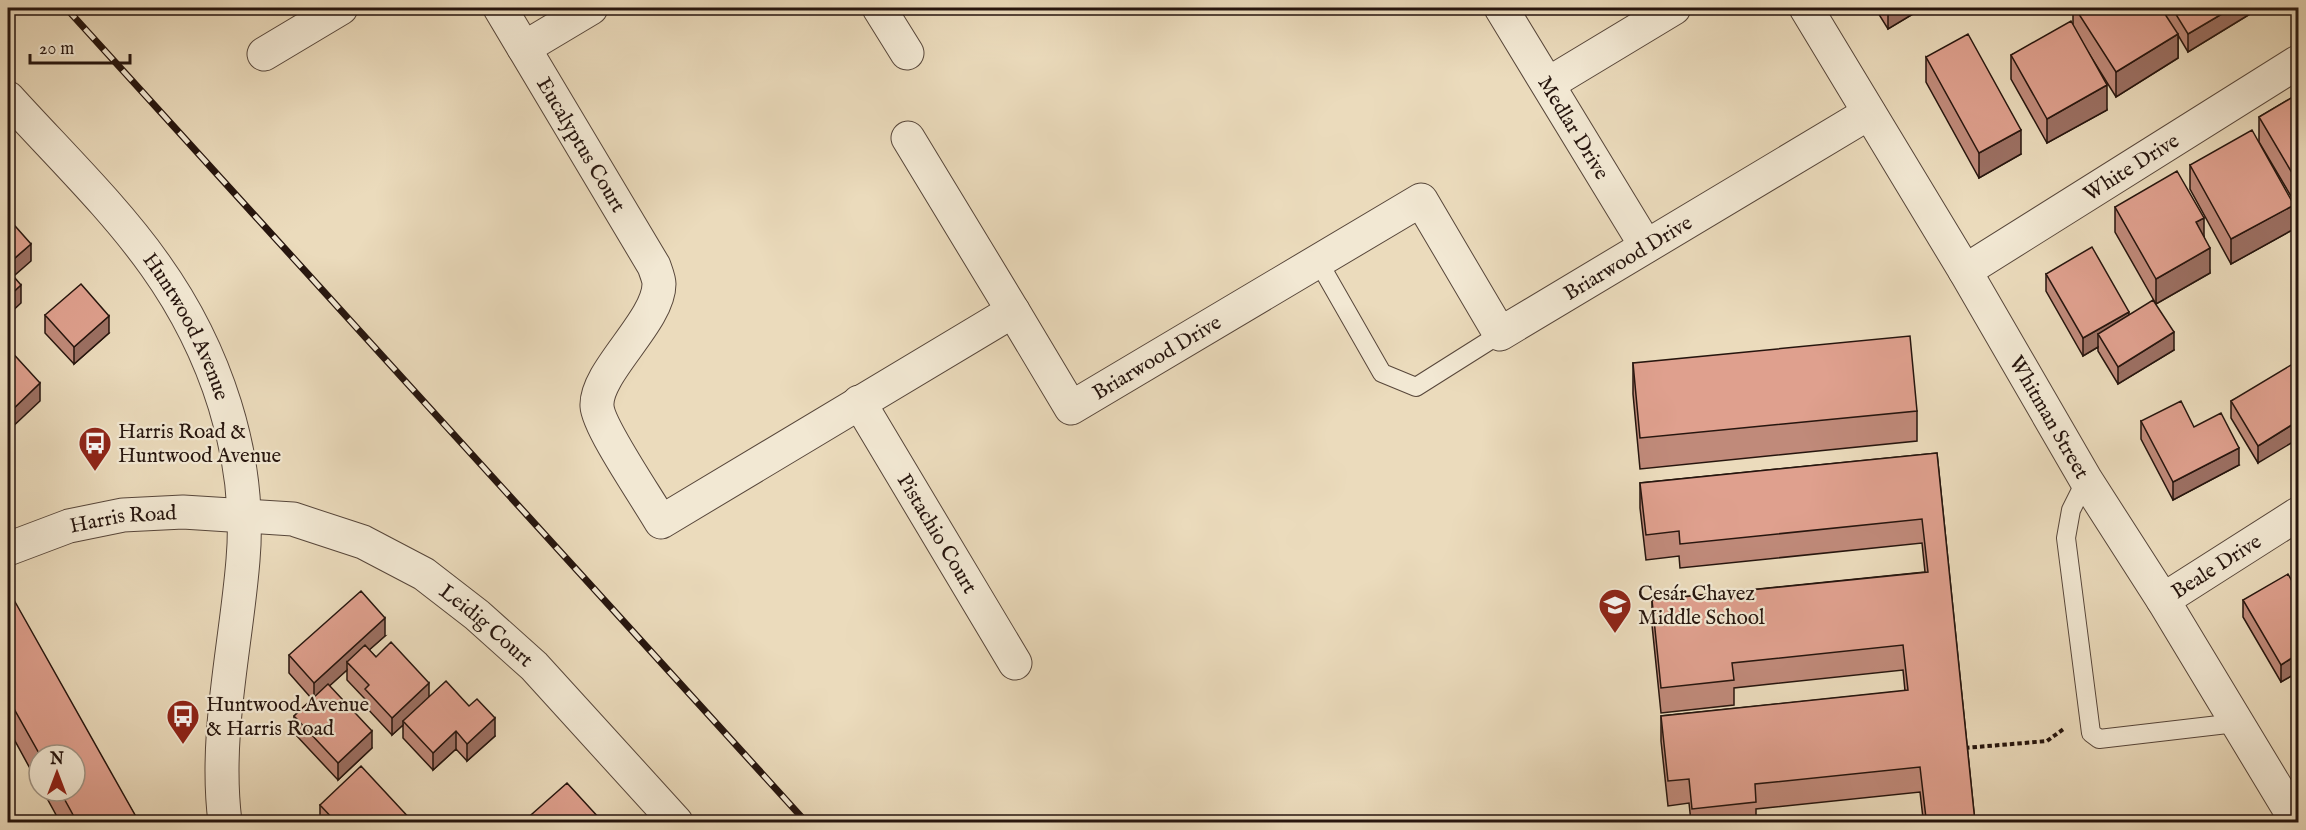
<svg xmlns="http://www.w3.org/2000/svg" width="2306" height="830" font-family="'IM FELL English',serif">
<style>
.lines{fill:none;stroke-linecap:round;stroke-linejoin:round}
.service-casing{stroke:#57463a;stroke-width:20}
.minor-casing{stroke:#57463a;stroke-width:35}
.tertiary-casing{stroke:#57463a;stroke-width:35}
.path{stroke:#26150e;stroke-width:4;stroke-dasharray:4.5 3;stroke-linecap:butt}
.service{stroke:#f2e8d3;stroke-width:18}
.minor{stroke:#f2e8d3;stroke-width:33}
.tertiary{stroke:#f2e8d3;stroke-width:33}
.rail-casing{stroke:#26150e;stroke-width:7}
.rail{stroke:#f2e8d3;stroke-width:4.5;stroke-dasharray:14;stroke-linecap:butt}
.wall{fill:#c08a7a;stroke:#26150e;stroke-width:1.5}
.shaded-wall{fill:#9c7063;stroke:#26150e;stroke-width:1.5}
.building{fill:#dfa08e;stroke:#26150e;stroke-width:1.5}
.labels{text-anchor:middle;stroke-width:4.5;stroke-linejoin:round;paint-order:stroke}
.street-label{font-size:21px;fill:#26150e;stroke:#f2e8d3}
.poi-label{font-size:21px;fill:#26150e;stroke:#f2e8d3;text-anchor:start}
</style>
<rect width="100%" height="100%" fill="#ebdbbc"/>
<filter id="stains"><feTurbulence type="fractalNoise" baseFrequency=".00333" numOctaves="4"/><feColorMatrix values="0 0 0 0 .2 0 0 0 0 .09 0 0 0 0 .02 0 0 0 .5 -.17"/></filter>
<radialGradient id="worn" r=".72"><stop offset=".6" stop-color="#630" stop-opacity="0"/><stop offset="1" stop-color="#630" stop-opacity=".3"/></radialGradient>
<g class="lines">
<defs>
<path id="service" d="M1318,261L1382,373L1416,387L1500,334
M2086,480L2071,510L2066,538L2091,733L2099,739L2236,723"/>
<g id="minor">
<path id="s1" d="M500,8L654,266C656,272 659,279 659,284C659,321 595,372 597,406C598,427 648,499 661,522L1013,311L1071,408L1421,200L1500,334L1869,113"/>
<path d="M879,8L907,53"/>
<path id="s2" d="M1501,8L1646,246"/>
<path d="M524,48L591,8"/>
<path d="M264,54L341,8"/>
<path d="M1548,84L1674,8"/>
<path d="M908,138L1013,311"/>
<path id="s3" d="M1965,271L2298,62"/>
<path id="s4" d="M859,402L1015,663"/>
<path id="s5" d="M8,549L69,526L123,515L183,512L293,519L363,542L424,574L477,615L534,666L676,822"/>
<path id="s6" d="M2163,600L2298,514"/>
</g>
<g id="tertiary">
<path id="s7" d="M1806,8L1965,271L2086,480L2163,600L2297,822"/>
<path id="s8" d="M8,98C56,151 114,207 155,265C215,349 252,456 243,560C236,647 214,735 225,822"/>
</g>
</defs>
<!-- service casing -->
<use href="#service" class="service-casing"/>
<!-- minor casing -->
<use href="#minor" class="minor-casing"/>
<!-- tertiary casing -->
<use href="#tertiary" class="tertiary-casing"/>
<!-- path -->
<path class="path" d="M1965,748L2047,741L2065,728"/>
<!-- service -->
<use href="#service" class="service"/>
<!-- minor -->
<use href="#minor" class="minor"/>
<!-- tertiary -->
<use href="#tertiary" class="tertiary"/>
<defs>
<path id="rail" d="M66,8L806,822"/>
</defs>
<!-- rail casing -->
<use href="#rail" class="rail-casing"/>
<!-- rail -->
<use href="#rail" class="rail"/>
</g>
<!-- wall -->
<path class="wall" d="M1875,8H1923L1888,29Z
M2073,8H2161L2163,10V8H2250V14L2188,52L2178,35V58L2116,97L2088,52L2107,110L2047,143L2011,79V55L2073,24Z
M1926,57L2021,154L1979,178L1926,82Z
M2298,94V208L2259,142V117Z
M2190,165L2294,229L2231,264L2190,189Z
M2115,207L2204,236L2210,273L2156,304L2115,232Z
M2046,274L2129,315L2174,350L2118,384L2098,351V347L2083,356L2046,291Z
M45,315L109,333L74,364L45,333Z
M1633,363L1917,411V441L1640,469L1633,394Z
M2298,366L2258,463L2231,418V401Z
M2141,421L2239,465L2173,500L2141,439Z
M1937,453L1975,822L1923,818L1920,792L1756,809V822H1691L1689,803L1668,806L1661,741V716L1905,691L1903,670L1734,688V705L1661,713L1652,625V600L1925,572L1922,543L1680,568L1679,556L1646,560L1640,508V483Z
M2298,592V672L2281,682L2243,617V600Z
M8,604L139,822H60L43,791H75V755H39V785L8,728Z
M385,636L369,650L376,657L429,696L495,736L467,761L456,749L433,770L403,738V725L392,735L365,706V699L347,680V670L329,686L372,748L338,780L294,733V716L312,699L289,673V655Z
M320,805L413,822H320Z"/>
<!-- shaded-wall -->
<path class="shaded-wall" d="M1894,8H1923L1888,29V11Z
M2232,8H2250V14L2188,52V34Z
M2178,34V58L2116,97V72Z
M2107,85V110L2047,143V119Z
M2021,130V154L1979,178V153Z
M2294,205V229L2231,264V239Z
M2204,218V243L2196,222Z
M31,244V261L8,281V264Z
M2210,248V273L2156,304V279Z
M21,285V303L8,315V297Z
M2129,312V329L2098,334V347L2083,356V338Z
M109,316V333L74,364V347Z
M2174,332V350L2118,384V367Z
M40,383V401L8,431V414Z
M2298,421V439L2258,463V446Z
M2239,448V465L2173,500V482Z
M385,618V636L351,666L347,662V670L314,700V683Z
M2298,654V672L2281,682V665Z
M429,683V700L403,721V725L392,735V718Z
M495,718V736L467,761V744Z
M372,731V748L338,780V763Z
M456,731V749L433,770V753Z"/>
<!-- building -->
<path class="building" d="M1885,8H1894L1888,11Z
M2075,8H2161L2178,34L2116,72Z
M2172,8H2232L2188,34Z
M2071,21L2107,85L2047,119L2011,55Z
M1968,34L2021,130L1979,153L1926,57Z
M2298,94V183L2259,117Z
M2252,130L2294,205L2231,239L2190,165Z
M2177,171L2204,218L2196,222L2210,248L2156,279L2115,207Z
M8,218L31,244L8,264Z
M2092,247L2129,312L2083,338L2046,274Z
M8,270L21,285L8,297Z
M81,284L109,316L74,347L45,315Z
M2153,300L2174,332L2118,367L2098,334Z
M1910,336L1917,411L1640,438L1633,363Z
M8,348L40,383L8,414Z
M2296,362L2298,366V421L2258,446L2231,401Z
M2181,401L2194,427L2221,413L2239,448L2173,482L2141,421Z
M1937,453L1975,822H1882L1926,818L1920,767L1755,784L1756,802L1692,809L1689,779L1668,781L1661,716L1908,690L1903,645L1732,663L1734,680L1661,688L1652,600L1928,572L1922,519L1680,544L1679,531L1646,535L1640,483Z
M2288,574L2298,592V654L2281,665L2243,600Z
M361,591L385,618L314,683L289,655Z
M14,600L139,822H77L60,791H75V755H40L8,698V604Z
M391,642L429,683L392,718L365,689L369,685L347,662L365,645L376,657Z
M446,681L469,706L477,699L495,718L467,744L456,731L433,753L403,721Z
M328,684L372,731L338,763L294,716Z
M361,766L413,822H336L320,805Z
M567,783L600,819L597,822H523Z"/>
<!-- icons -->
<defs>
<symbol id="bus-pin" viewBox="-11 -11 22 30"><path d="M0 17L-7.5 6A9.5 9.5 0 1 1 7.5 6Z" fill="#8f2418" stroke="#f2e8d3"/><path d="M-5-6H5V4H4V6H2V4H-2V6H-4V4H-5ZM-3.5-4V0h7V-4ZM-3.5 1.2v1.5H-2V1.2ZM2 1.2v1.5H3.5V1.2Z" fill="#fff"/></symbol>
<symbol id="school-pin" viewBox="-11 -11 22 30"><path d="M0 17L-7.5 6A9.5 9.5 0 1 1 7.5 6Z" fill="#8f2418" stroke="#f2e8d3"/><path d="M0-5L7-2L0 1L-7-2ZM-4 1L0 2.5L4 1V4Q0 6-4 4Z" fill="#fff"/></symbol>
</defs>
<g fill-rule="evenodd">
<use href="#bus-pin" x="76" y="424" width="38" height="52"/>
<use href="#school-pin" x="1596" y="586" width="38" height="52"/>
<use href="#bus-pin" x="164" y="697" width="38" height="52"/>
</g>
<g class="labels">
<!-- street labels -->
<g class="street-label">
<text dy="7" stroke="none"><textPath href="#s2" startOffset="140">Medlar Drive</textPath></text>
<text dy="7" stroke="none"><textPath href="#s1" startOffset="159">Eucalyptus Court</textPath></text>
<text dy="7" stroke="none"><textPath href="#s3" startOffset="196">White Drive</textPath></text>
<text dy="7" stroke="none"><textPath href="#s1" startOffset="1826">Briarwood Drive</textPath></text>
<text dy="7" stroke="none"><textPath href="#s8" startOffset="292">Huntwood Avenue</textPath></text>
<text dy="7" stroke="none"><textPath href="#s1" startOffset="1214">Briarwood Drive</textPath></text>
<text dy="7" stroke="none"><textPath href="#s7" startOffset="476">Whitman Street</textPath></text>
<text dy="7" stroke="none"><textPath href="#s5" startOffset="120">Harris Road</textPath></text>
<text dy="7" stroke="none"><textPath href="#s4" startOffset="153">Pistachio Court</textPath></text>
<text dy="7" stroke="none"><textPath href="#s6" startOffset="63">Beale Drive</textPath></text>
<text dy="7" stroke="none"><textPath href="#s5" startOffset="514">Leidig Court</textPath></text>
</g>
<!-- poi labels -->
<g class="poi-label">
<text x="118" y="438">Harris Road &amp;<tspan x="118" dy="24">Huntwood Avenue</tspan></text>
<text x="1638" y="600">Cesár Chavez<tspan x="1638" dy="24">Middle School</tspan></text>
<text x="206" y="711">Huntwood Avenue<tspan x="206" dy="24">&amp; Harris Road</tspan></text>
</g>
</g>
<!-- margin -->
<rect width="2306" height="830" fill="none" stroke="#ebdbbc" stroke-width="30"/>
<rect x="9" y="9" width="2288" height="812" fill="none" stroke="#26150e" stroke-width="3"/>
<rect x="15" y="15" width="2276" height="800" fill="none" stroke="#26150e" stroke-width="1.5"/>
<!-- north arrow -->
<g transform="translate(57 773)"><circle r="28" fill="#f2e8d3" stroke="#a09484" stroke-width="1.5"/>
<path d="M0-4.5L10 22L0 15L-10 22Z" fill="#8f2418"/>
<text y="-9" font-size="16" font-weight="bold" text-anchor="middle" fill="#26150e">N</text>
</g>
<!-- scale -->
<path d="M30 54v9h100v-9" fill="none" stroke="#26150e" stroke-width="3"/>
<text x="39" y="54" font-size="18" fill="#26150e" stroke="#f2e8d3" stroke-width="4.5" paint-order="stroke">20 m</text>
<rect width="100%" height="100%" filter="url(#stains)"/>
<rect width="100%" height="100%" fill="url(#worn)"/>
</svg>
